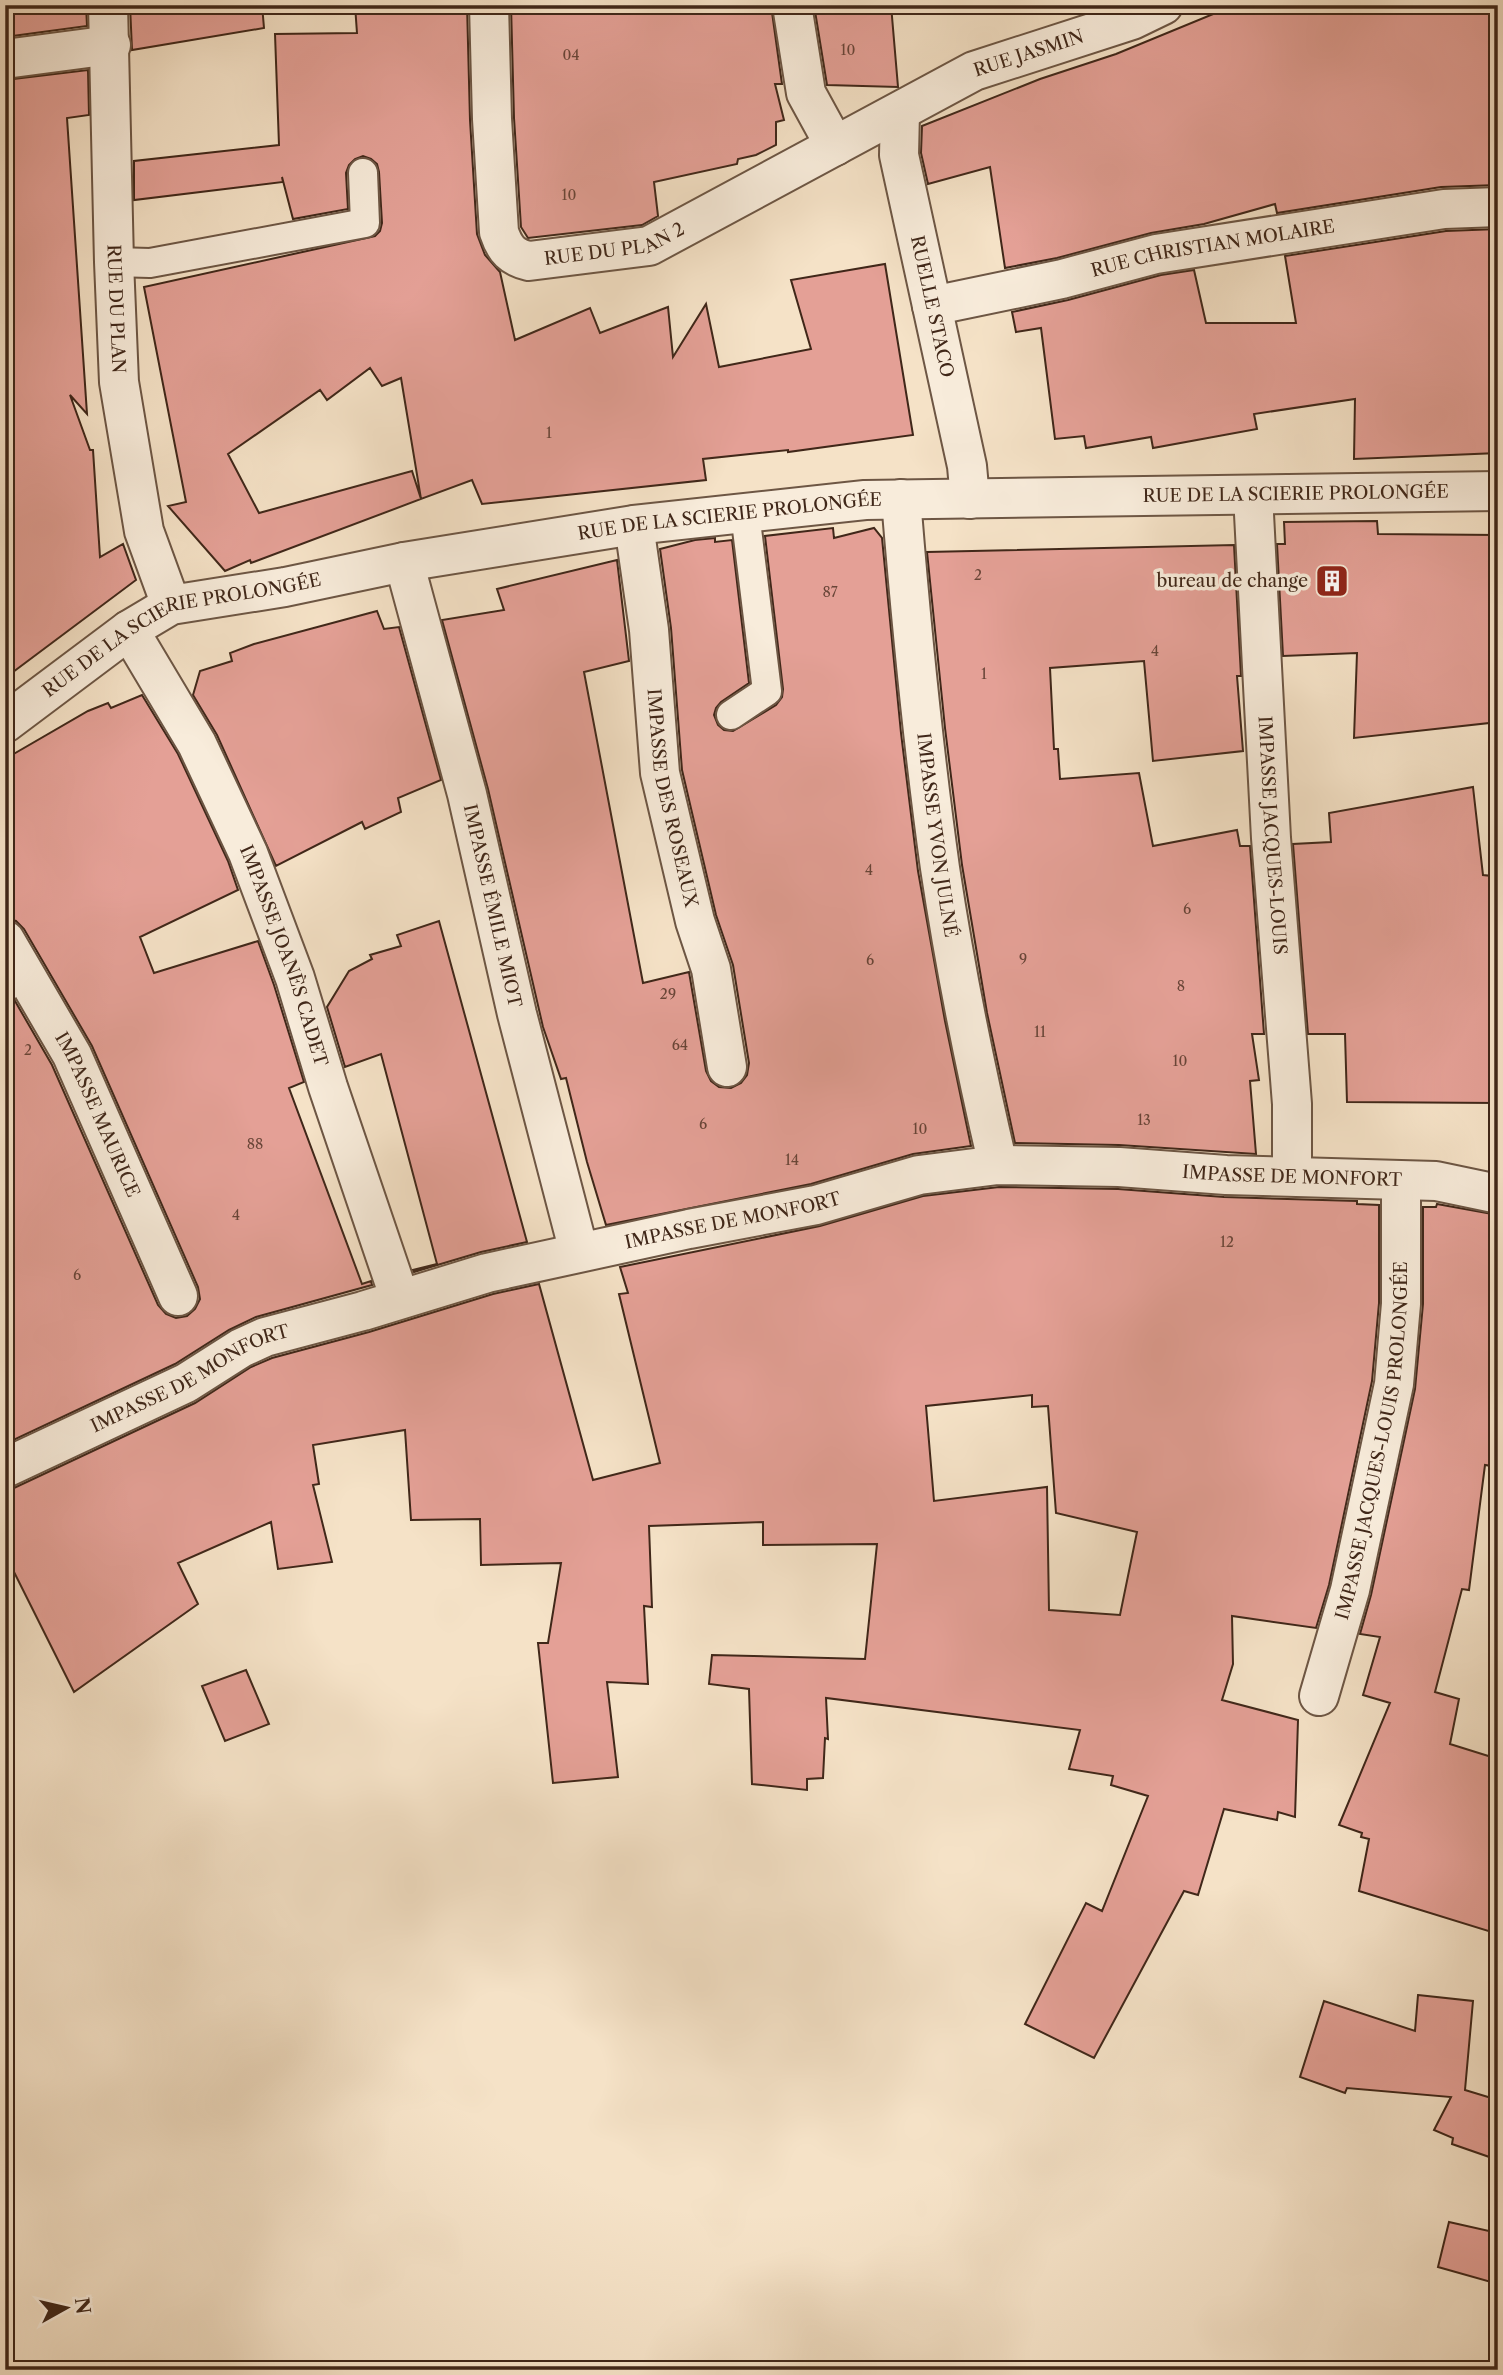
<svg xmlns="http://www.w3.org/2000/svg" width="1503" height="2375" font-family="'Libre Caslon Text',serif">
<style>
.building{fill:#e4a096;stroke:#402719;stroke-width:2;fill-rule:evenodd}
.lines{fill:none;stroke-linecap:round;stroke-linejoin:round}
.lane-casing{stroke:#6d5644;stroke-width:32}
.street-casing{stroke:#6d5644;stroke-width:42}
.lane{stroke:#f8ecdb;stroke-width:28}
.street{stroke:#f8ecdb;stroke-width:38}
.labels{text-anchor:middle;stroke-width:7;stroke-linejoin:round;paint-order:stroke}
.number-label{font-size:14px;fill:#694538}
.street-label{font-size:18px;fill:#402719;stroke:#f8ecdb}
.poi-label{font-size:18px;fill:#402719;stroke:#f8ecdb;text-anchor:end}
</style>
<rect width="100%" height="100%" fill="#f5e2c7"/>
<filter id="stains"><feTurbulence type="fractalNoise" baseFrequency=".00286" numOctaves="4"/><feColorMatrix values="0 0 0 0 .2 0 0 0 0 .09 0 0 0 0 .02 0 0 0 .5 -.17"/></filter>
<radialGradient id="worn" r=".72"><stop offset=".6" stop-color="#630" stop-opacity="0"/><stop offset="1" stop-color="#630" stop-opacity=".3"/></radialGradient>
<!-- building -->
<path class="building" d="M5,5H86L87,26L5,37Z
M130,5H262L264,28L132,50Z
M355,5H467L470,120L477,234L485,255L500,272L515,340L590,308L600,333L668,307L673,357L706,304L719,367L811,349L791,280L885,264L913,435L788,452V450L703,459L706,480L482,504L472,480L421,499L401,378L382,386L370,368L327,400L320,390L228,454L259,513L412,471L421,499L251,563L250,560L225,571L168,506L186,502L144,287L375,236L380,231L382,223L379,172L377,164L371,159L363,156L355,159L349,165L346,173L348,209L293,219L282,177L283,182L134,200V161L279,145L275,34L357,33Z
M511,5H771L782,84H775L784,120L776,122V145L756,155L738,159L737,164L654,182L658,216L642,225L528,238L521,227L514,118Z
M814,5H891L898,87L827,85Z
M1235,5H1491L1498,40V185L1441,187L1277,213L1275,204L1204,224L1151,233L1057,258L1005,268L990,167L928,184L921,153L922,126L1040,79L1116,54Z
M88,70L89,115L67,118L87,414L70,395L90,450H93L100,557L123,544L136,580L5,678V80Z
M1498,229V453L1354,459L1355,399L1254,414L1257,429L1153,448L1151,437L1086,448L1084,436L1055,439L1041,328L1016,332L1012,312L1068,300L1161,275L1194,270L1206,323H1296L1285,256L1446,231Z
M1377,521L1378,534L1498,535V722L1354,738L1357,653L1283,656L1277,544H1285L1284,522Z
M833,528L834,538L874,528L882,538L901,733L918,871L945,1021L971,1146L913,1154L811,1184L606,1225L587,1162L566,1078L561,1079L543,1027L488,789L442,620L504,610L497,589L617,560L629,661L584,672L643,983L689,972L706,1071L711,1081L719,1087L731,1088L741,1083L747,1075L749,1063L733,965L716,915L682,770L671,628L660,549L695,540L715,538V542L732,540L749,683L721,702L716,708L714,715L718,725L724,730L733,731L776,705L782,697L783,689L765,536Z
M1234,545L1241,676H1237L1243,751L1153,761L1144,661L1050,668L1054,749H1058L1060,779L1139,773L1153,846L1237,830L1240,846H1250L1264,1034H1252L1259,1080L1250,1081L1256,1154L1119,1145L1015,1143L987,1013L962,865L945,728L927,552Z
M377,611L384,629L399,627L441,780L398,798L401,812L365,829L362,822L276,866L217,735L193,695L200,671L232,661L230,653L254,644Z
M142,695L178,754L228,861L238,890L140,937L154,973L258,941L274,985L304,1082L289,1088L362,1284L371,1281L372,1285L256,1317L229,1330L175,1364L5,1444V1004L15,1001L52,1065L158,1305L166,1314L176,1318L187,1316L195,1309L200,1299L198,1287L92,1046L24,929L16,921L5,918V759L88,711L108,703L111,708Z
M1473,787L1483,875L1492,876L1493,930H1491L1494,1036H1498V1103L1347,1102L1345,1034H1308L1293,844L1331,842L1329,813Z
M439,921L527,1242L481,1252L414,1272L413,1270L437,1264L381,1054L345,1067L327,1007L349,971L372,959L370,955L401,946L397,935Z
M999,1187L1118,1189L1224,1197L1357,1201V1204L1379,1205V1303L1372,1381L1329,1585L1316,1628L1232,1616L1233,1664L1222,1700L1298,1720L1295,1817L1278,1812L1277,1820L1224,1809L1198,1895L1184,1891L1094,2058L1025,2024L1086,1903L1102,1911L1148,1796L1111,1785L1113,1776L1069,1769L1080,1730L826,1698L828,1739L825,1738L823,1778L807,1779V1790L752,1784L749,1689L709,1684L712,1655L865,1659L877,1544L763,1545V1522L649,1526L652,1607L644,1606L648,1684L607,1682L618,1777L553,1783L538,1643H548L561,1563L481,1565L480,1519L411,1520L405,1430L313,1445L319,1484L313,1485L332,1562L278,1569L271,1522L178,1563L198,1604L74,1692L5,1554V1490L14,1488L195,1403L251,1367L272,1358L369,1332L493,1294L539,1284L593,1480L660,1463L619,1294L628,1293L620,1267L820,1226L923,1196ZM1032,1395V1407L1048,1406L1056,1513L1137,1532L1120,1615L1049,1610L1047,1487L934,1501L926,1406Z
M1437,1204L1498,1215V1467L1485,1465L1469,1590L1462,1589L1435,1692L1459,1699L1450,1744L1498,1759V1934L1359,1891L1369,1839L1361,1837L1362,1833L1339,1825L1390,1703L1363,1695L1380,1637L1360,1634L1371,1595L1415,1389L1423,1304V1207H1436Z
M246,1670L269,1724L225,1741L202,1686Z
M1418,1995L1473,2001L1465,2090L1498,2100V2160L1452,2144L1453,2138L1434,2130L1451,2097L1347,2088L1345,2093L1300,2077L1324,2001L1415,2031Z
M1449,2222L1498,2233V2284L1438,2267Z"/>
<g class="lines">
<defs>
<path id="lane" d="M114,262L150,263L365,223L363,173
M731,715L767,691L745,513
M5,988L25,971"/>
<g id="street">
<path id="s1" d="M108,5L114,262L119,382L144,531L171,605"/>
<path id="s2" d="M489,5L492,119L499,232C505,250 512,257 529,261L649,246L974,71L1132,20L1163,5"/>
<path d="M792,5L806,93L835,146"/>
<path d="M5,59L111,45"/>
<path id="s3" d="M900,112L899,155L967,466L970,499"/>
<path id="s4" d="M932,306L1062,279L1156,254L1444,209L1498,207"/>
<path id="s5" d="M1253,495L1271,838L1292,1104V1176"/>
<path id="s6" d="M901,499C911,623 923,746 940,868C955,968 975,1067 998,1165"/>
<path id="s7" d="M634,525L649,630L660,773L695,921L711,969L727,1067"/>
<path id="s8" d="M404,562L467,794L517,1014L579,1252"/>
<path id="s9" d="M129,630L197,744L248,853L295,978L328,1087L400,1299"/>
<path id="s10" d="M5,723L129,630L171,605L285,587L404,562L634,525L865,500L1498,491"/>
<path id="s11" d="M5,940L72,1055L178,1296"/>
<path id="s12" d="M5,1468L186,1383L241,1348L265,1337L363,1311L487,1273L689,1229L816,1205L919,1175L998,1165L1119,1167L1226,1175L1436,1181L1498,1194"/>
<path id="s13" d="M1319,1696L1350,1590L1394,1384L1401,1304V1181"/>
</g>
</defs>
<!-- lane casing -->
<use href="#lane" class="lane-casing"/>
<!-- street casing -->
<use href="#street" class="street-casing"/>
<!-- lane -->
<use href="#lane" class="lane"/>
<!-- street -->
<use href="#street" class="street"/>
</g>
<!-- icons -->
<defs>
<symbol id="building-square" viewBox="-11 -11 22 22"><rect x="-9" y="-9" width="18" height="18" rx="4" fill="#8f2418" stroke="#f8ecdb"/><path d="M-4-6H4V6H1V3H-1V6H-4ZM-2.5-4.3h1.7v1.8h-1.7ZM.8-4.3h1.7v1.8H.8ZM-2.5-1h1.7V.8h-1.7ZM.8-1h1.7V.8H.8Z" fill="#fff"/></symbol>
</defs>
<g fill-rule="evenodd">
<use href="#building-square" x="1313" y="562" width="38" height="38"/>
</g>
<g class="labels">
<!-- number labels -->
<g class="number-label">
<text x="848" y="55">10</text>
<text x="571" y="60">04</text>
<text x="569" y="200">10</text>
<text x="549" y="438">1</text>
<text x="978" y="580">2</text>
<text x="830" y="597">87</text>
<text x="1155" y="656">4</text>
<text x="984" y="679">1</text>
<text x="869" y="875">4</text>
<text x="1187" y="914">6</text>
<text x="1023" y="964">9</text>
<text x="870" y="965">6</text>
<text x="1181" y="991">8</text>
<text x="668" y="999">29</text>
<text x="1040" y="1037">11</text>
<text x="680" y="1050">64</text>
<text x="28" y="1055">2</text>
<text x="1180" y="1066">10</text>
<text x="1144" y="1125">13</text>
<text x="703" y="1129">6</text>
<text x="920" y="1134">10</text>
<text x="255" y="1149">88</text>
<text x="792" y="1165">14</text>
<text x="236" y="1220">4</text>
<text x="1227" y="1247">12</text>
<text x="77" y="1280">6</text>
</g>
<!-- street labels -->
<g class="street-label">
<text dy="6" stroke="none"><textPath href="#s2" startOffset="819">RUE JASMIN</textPath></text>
<text dy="6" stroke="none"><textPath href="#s2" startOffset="359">RUE DU PLAN 2</textPath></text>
<text dy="6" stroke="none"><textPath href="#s4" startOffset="287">RUE CHRISTIAN MOLAIRE</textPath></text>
<text dy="6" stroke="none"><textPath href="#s3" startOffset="198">RUELLE STACO</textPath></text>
<text dy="6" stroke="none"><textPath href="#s1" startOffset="304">RUE DU PLAN</textPath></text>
<text dy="6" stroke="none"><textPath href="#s10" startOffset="1337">RUE DE LA SCIERIE PROLONGÉE</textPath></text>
<text dy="6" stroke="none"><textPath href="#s10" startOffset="770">RUE DE LA SCIERIE PROLONGÉE</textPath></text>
<text dy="6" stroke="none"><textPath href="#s10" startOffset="203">RUE DE LA SCIERIE PROLONGÉE</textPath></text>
<text dy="6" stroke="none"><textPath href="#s7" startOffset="276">IMPASSE DES ROSEAUX</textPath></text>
<text dy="6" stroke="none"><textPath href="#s6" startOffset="338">IMPASSE YVON JULNÉ</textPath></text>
<text dy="6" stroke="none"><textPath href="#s5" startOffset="341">IMPASSE JACQUES-LOUIS</textPath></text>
<text dy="6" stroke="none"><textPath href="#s8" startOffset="355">IMPASSE ÉMILE MIOT</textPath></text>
<text dy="6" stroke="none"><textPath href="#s9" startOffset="362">IMPASSE JOANÈS CADET</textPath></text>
<text dy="6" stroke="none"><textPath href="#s11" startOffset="198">IMPASSE MAURICE</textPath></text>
<text dy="6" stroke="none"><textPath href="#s12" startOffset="1340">IMPASSE DE MONFORT</textPath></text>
<text dy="6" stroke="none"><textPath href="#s12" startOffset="774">IMPASSE DE MONFORT</textPath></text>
<text dy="6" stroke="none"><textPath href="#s12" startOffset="206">IMPASSE DE MONFORT</textPath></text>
<text dy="6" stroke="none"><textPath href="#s13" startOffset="262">IMPASSE JACQUES-LOUIS PROLONGÉE</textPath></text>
</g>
<!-- poi labels -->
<g class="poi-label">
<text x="1308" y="587">bureau de change</text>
</g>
</g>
<!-- margin -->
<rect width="1503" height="2375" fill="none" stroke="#f5e2c7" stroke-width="28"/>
<rect x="7" y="7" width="1489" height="2361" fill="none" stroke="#402719" stroke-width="3.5"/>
<rect x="14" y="14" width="1475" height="2347" fill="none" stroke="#402719" stroke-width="2"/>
<!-- north arrow -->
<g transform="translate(66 2308) rotate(82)" stroke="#f8ecdb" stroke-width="5" paint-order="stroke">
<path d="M0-5L12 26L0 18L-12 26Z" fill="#402719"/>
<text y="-10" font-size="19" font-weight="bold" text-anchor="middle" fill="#402719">N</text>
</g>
<rect width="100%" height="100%" filter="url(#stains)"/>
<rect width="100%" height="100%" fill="url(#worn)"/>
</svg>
